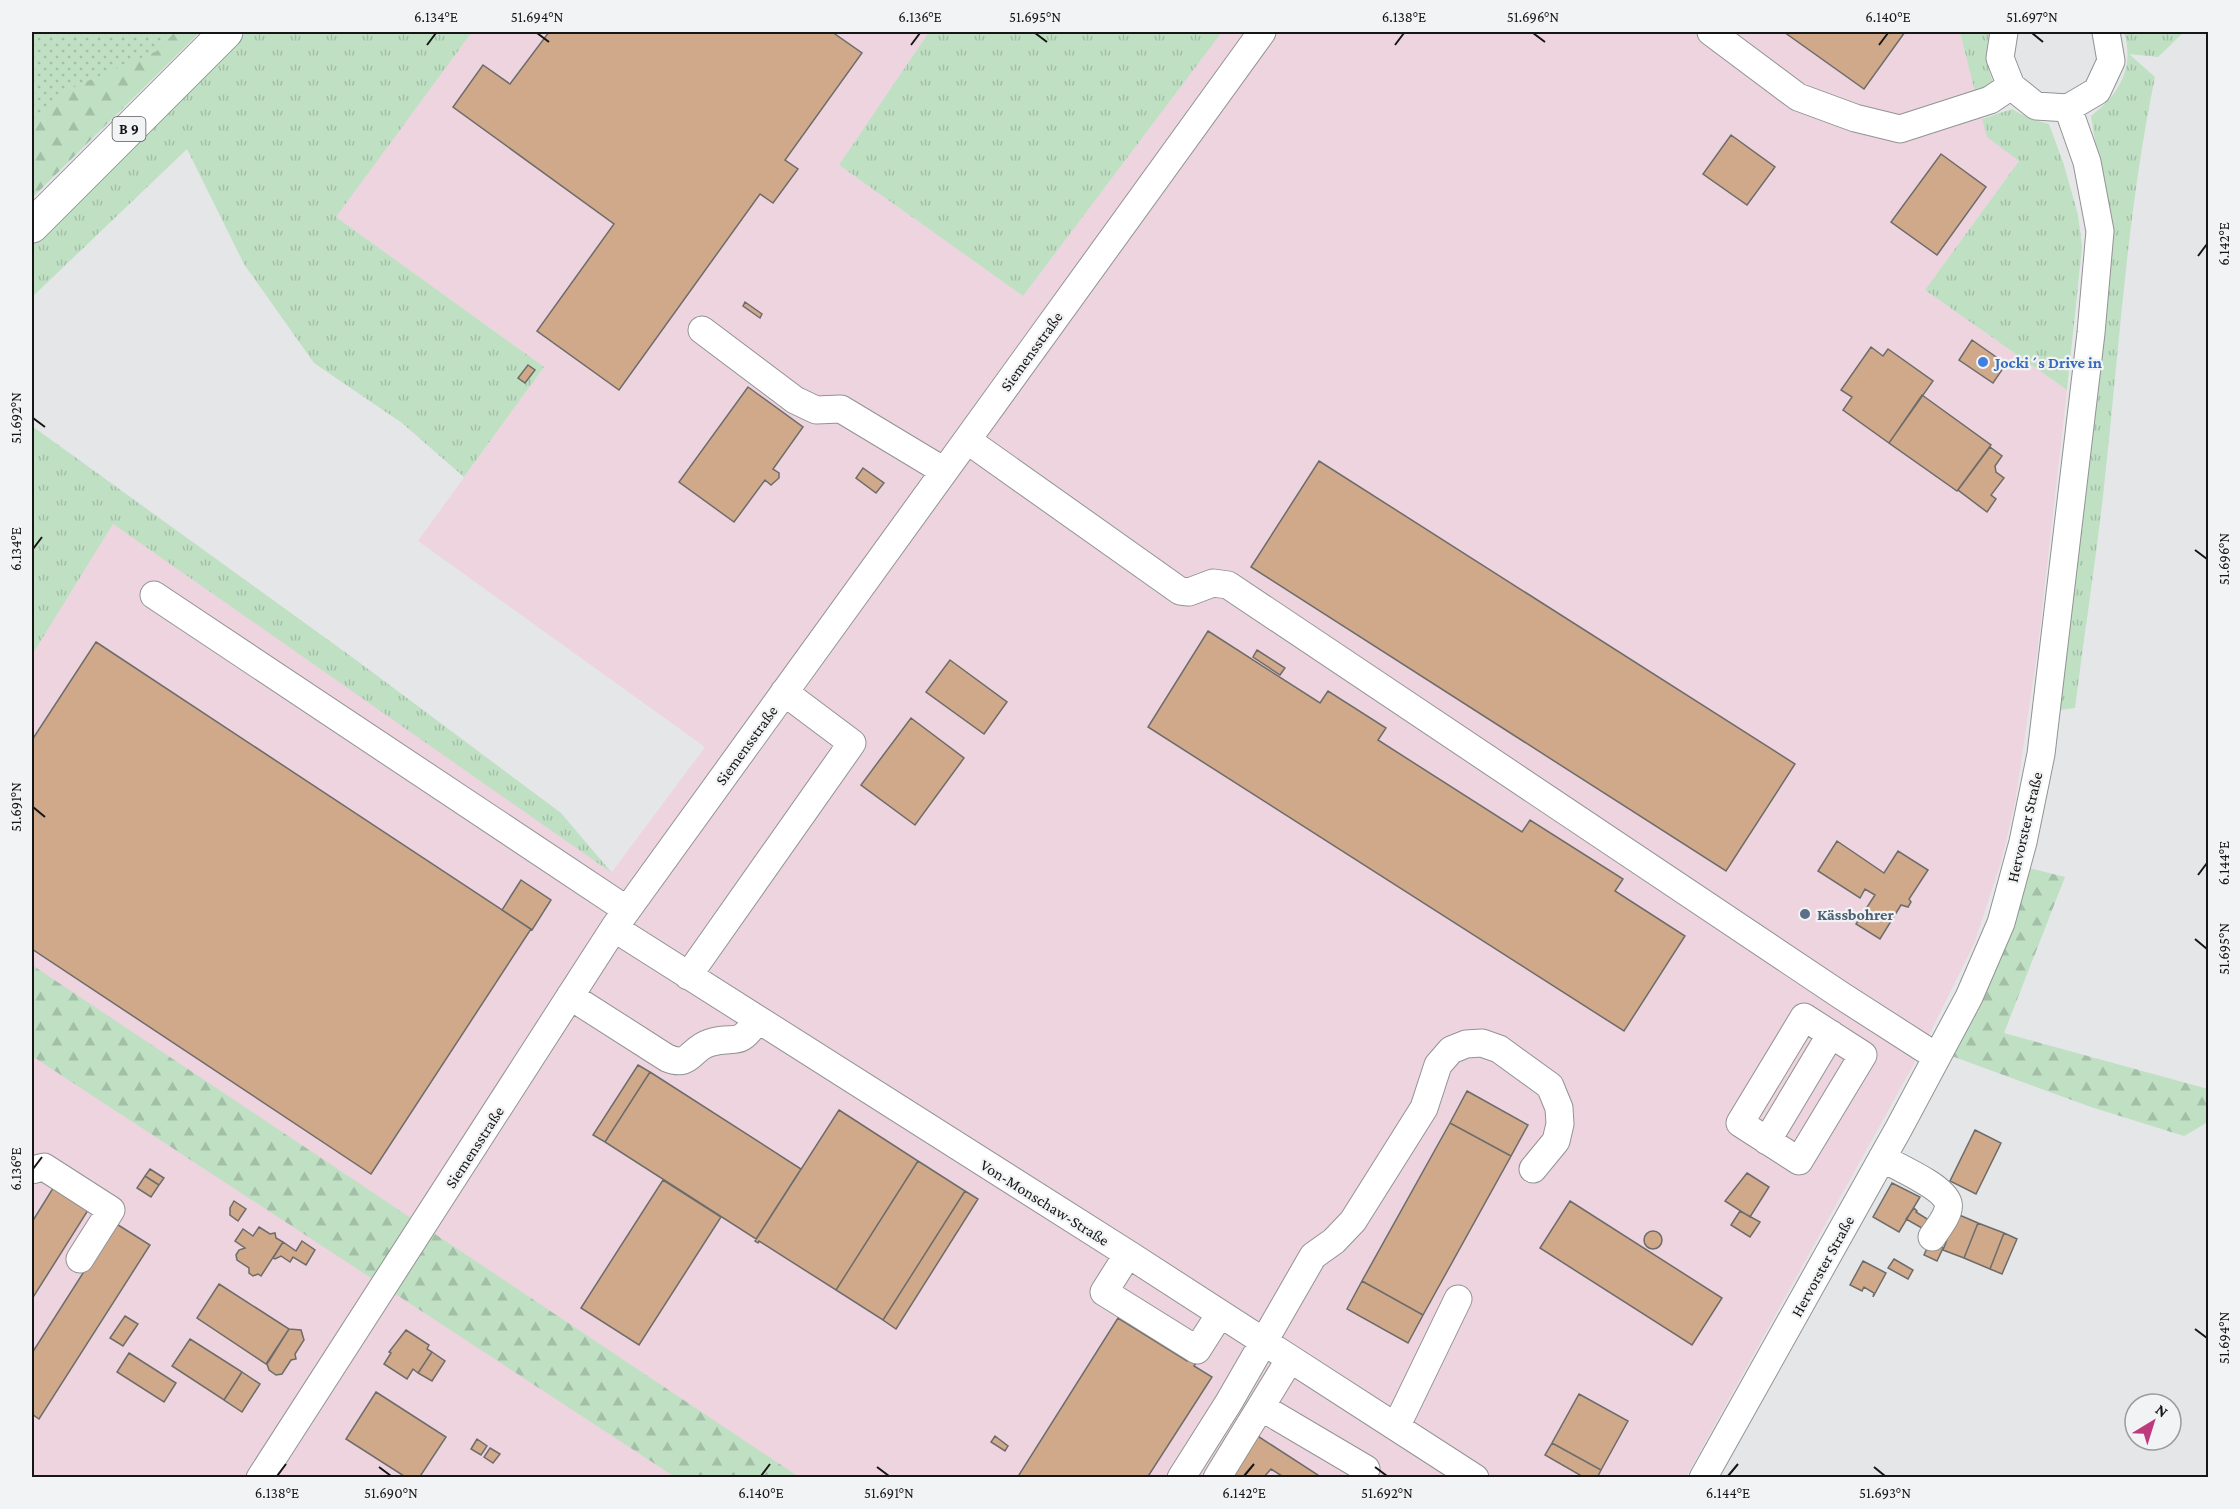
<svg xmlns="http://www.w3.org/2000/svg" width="2240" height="1509" font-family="'Crimson Pro',serif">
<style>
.commercial{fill:#edd4de}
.grass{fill:url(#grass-tufts)}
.forest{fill:url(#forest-firs)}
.park{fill:url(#park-dots)}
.building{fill:#cfa98a;stroke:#6d6c6b;stroke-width:1.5}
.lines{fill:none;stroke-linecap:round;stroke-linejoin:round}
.minor-casing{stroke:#929394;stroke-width:29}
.major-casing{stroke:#929394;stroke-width:35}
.minor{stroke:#fff;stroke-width:27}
.major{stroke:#fff;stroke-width:33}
.ticks{fill:none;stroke:#161616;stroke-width:2}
.shop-dot{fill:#3f7fe0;stroke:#f2f3f4;stroke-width:2}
.service-dot{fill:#5c6f8a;stroke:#f2f3f4;stroke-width:2}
.labels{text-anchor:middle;stroke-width:4.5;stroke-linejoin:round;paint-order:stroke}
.shield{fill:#f2f3f4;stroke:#585859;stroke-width:1.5}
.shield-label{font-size:15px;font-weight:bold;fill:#161616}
.street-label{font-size:16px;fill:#161616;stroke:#f2f3f4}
.shop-label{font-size:16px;font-weight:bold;fill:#366cbe;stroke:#f2f3f4;text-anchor:start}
.service-label{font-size:16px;font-weight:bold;fill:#4e5e75;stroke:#f2f3f4;text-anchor:start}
.neatline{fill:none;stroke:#161616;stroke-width:2}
.ticks-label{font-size:15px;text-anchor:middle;fill:#161616}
</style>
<defs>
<pattern id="grass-tufts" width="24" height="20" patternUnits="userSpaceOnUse" patternTransform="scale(1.5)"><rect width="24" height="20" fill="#bfe0c3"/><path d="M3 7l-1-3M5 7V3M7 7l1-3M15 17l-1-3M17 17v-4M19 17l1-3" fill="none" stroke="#a3bfa7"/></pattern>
<pattern id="forest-firs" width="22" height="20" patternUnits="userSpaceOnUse" patternTransform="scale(1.5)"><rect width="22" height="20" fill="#bfe0c3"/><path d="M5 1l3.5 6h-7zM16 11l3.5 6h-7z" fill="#a3bfa7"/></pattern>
<pattern id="park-dots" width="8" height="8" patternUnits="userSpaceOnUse" patternTransform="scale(1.5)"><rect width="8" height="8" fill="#bfe0c3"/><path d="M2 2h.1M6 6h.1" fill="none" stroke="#a3bfa7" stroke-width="1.8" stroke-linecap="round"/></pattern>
</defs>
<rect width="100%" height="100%" fill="#e5e6e7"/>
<!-- commercial -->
<path class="commercial" d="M472,32H929L839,165L1023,296L1222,32H1960L1987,136L2019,161L1925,290L2067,390L2037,654L2015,803L2001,862L1974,944L1922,1049L1686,1477H32V655L113,524L612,872L705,747L418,541L544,367L336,217Z"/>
<!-- grass -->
<path class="grass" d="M246,32H472L336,217L544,367L464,477L402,423L314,363L244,264L187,149L32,297V242L205,76Z
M929,32H1222L1023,296L839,165Z
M1960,32H1989C1984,58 1987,71 1999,95L1978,104Z
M2124,32H2184L2158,57L2129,54L2155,77C2127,212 2119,351 2104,487C2096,561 2084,634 2075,708L2052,711L2101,178L2091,116C2119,95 2135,67 2124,32Z
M2012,109L2030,119L2049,124L2064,165L2078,215L2082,247L2067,390L1925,290L2019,161L1987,137L1982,119Z
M32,426L356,660L561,813L612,873L113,524L32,655Z"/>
<!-- forest -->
<path class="forest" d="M32,32H200L32,198Z
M2025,867L2065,877L2004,1033L2208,1089V1122L2184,1136L2091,1107L1949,1055Z
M32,965L799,1477H675L32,1056Z"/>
<!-- park -->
<path class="park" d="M32,32H175L157,51L58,94L32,120Z"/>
<!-- building -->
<path class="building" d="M549,32H832L862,53L785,160L798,169L773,203L760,194L619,390L537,331L614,224L453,107L483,65L510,84Z
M1784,32H1905L1864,89Z
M1731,135L1775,167L1747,205L1703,174Z
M1941,154L1986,187L1937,255L1891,222Z
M745,302L762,314L760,318L743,306Z
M1972,340L2006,364L1993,383L1959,360Z
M1871,347L1883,356L1888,349L1933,381L1889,443L1843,410L1852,397L1841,390Z
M528,365L535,370L525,383L518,378Z
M748,387L803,427L773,469L779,473V478L771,485L765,480L734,522L679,482Z
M1922,395L1991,445L1957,491L1889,443Z
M1990,447L2002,456L1995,466L1996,472L2004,478L1991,495L1996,499L1987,512L1958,490Z
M1319,461L1795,764L1726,871L1251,567Z
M863,468L884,483L876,493L856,478Z
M1208,631L1320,703L1328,691L1386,728L1378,740L1522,832L1530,820L1623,879L1615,891L1685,936L1624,1031L1148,727Z
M96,642L531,929L371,1174L32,949V740Z
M1257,650L1285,668L1280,675L1253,657Z
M950,660L1007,702L984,734L926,692Z
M911,718L964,758L915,825L861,785Z
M1837,841L1884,873L1898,851L1928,870L1909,899L1911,902L1908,907L1901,905L1880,939L1856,924L1875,895L1865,889L1860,898L1818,871Z
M521,880L551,900L532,930L502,910Z
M638,1065L650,1072L605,1142L593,1135Z
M650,1072L801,1169L756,1239L605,1142Z
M1467,1091L1528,1125L1511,1156L1450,1123Z
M839,1110L918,1161L836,1290L759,1241L758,1243L755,1241Z
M1450,1123L1511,1156L1423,1315L1362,1281Z
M1975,1130L2001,1143L1976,1194L1950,1181Z
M918,1161L965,1191L883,1320L836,1290Z
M150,1169L164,1178L159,1185L145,1176Z
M1747,1173L1769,1187L1750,1217L1725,1201Z
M145,1176L159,1185L151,1197L137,1188Z
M663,1180L721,1217L639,1345L581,1308Z
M1892,1183L1920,1197L1899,1232L1873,1217Z
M55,1185L90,1207L32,1299V1222Z
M965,1191L978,1199L896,1329L883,1320Z
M234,1201L246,1209L238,1221L230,1215V1208Z
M1570,1201L1722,1298L1692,1345L1540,1248Z
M1914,1208L1917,1211L1916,1212L1932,1222L1927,1231L1906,1219Z
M1740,1211L1760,1222L1750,1237L1731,1225Z
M1957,1214L1978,1223L1964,1258L1943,1250Z
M115,1223L150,1245L39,1419L32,1414V1353Z
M1978,1223L2004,1233L1990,1269L1964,1258Z
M259,1227L270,1234L275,1233L276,1238L283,1242L261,1276L258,1274L253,1276L249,1273V1268L237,1260L236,1255L239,1250L245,1248L235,1241L243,1229L253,1236Z
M1644 1240a9 9 0 1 1 18 0a9 9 0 1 1-18 0Z
M2004,1233L2017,1239L2002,1274L1990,1269Z
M302,1241L315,1250L306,1265L293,1257L290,1262L281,1256L275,1259L273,1258L283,1242L296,1251Z
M1930,1242L1943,1248L1937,1261L1924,1255Z
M1894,1259L1913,1270L1908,1279L1888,1268Z
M1863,1261L1886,1273L1873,1297L1874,1293L1864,1287L1862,1291L1850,1285Z
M1362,1281L1423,1315L1408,1343L1347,1309Z
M219,1284L289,1329L266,1364L197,1318Z
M125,1316L138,1324L123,1346L110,1338Z
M1118,1318L1187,1361L1191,1354L1199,1359L1194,1366L1212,1377L1147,1478H1017Z
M289,1329L301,1330L304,1340L295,1354L296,1359L291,1360L282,1374L276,1375L269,1370L267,1364Z
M406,1330L429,1345L427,1349L432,1352L418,1373L413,1369L407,1379L384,1364L391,1353L389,1352Z
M190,1339L242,1372L224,1400L172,1366Z
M432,1352L445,1361L432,1381L418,1373Z
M129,1353L176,1383L164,1402L117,1372Z
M242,1372L260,1384L242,1412L224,1400Z
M376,1392L446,1437L419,1478H407L346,1439Z
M1579,1394L1628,1421L1601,1470L1552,1443Z
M1253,1433L1318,1475L1317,1478H1285L1271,1469L1263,1478H1227Z
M995,1436L1008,1446L1005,1451L991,1442Z
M477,1439L487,1446L481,1455L471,1449Z
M1552,1443L1601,1470L1597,1478H1585L1545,1455Z
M490,1448L500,1454L493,1463L484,1457Z"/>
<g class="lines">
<defs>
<path id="minor" d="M1711,32L1798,97L1855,118L1900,129L1990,100L2011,86
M2004,32L2000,58L2011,86L2036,106L2068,108L2097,91L2111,61L2106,32
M702,330L795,400L816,410L841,409L944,471
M967,440L1180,591L1189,592L1213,583L1228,585L1842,996L1937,1057
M154,595L627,910
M614,928L1128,1254L1475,1478
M688,976L852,743L784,692
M570,996L667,1058C691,1068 690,1049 709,1043C736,1034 737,1050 757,1020
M1804,1017L1863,1055L1799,1161L1740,1123Z
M1767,1141L1831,1034
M1882,1158C1897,1167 1943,1186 1948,1203C1951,1213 1937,1229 1932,1237
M32,1170L44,1167L111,1210L80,1259
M1128,1254L1104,1292L1197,1350L1220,1314
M1261,1407L1366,1469
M1396,1427L1458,1299
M260,1478L614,928L1262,32
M1181,1478L1229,1402L1313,1256L1334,1241L1353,1221L1424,1108L1438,1065L1451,1050L1466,1044L1482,1043L1499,1049L1550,1086L1559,1108L1560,1124L1556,1141L1533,1169
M1217,1478L1290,1359
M1703,1478L1899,1128L1969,997L2001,923L2023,842L2041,754L2091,333L2100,231L2087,162L2068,108"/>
<path id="major" d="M32,226L226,32"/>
</defs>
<!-- minor casing -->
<use href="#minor" class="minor-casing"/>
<!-- major casing -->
<use href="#major" class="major-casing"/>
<!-- minor -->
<use href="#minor" class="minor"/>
<!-- major -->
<use href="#major" class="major"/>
</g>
<!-- ticks -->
<path class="ticks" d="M537,33L549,42M1035,33L1047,42M1533,33L1545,42M2032,33L2043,42M427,45L436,33M911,45L920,33M1395,45L1404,33M1879,45L1888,33M2198,256L2207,244M33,418L45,427M33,549L42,537M2195,550L2207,559M33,807L45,817M2198,875L2207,863M2195,939L2207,949M33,1169L42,1157M2195,1329L2207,1338M379,1467L391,1476M877,1467L889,1476M1375,1467L1387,1476M1874,1467L1885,1476M277,1476L286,1464M761,1476L770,1464M1244,1476L1254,1464M1728,1476L1738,1464"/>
<!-- markers -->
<circle class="shop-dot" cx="1983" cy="362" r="6"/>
<circle class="service-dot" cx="1805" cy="914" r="6"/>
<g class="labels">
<!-- shield labels -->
<rect class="shield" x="112.5" y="117" width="33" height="24" rx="4.5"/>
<g class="shield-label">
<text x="129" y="134">B 9</text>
</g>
<!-- street labels -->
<g class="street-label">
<text transform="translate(1031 351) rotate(-54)" y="6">Siemensstraße</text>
<text transform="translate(746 745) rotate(-54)" y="6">Siemensstraße</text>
<text transform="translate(2024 827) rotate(-77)" y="6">Hervorster Straße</text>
<text transform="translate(474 1147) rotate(-57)" y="6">Siemensstraße</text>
<text transform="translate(1045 1202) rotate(32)" y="6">Von-Monschaw-Straße</text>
<text transform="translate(1822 1266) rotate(-61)" y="6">Hervorster Straße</text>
</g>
<!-- shop labels -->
<g class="shop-label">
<text x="1995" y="368">Jocki´s Drive in</text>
</g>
<!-- service labels -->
<g class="service-label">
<text x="1817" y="920">Kässbohrer</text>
</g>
</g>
<!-- border -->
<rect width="2240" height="1509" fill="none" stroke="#f2f3f4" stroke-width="66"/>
<!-- north arrow -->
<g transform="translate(2153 1422) rotate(38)"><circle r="28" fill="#f2f3f4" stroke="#9a9b9b" stroke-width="1.5"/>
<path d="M0-4.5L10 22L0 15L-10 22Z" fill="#be3a7d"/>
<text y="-9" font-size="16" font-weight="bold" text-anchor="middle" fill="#161616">N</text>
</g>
<rect x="33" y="33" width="2174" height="1443" class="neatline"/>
<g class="ticks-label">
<text x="436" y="22">6.134°E</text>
<text x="537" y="22">51.694°N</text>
<text x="920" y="22">6.136°E</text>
<text x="1035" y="22">51.695°N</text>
<text x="1404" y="22">6.138°E</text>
<text x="1533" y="22">51.696°N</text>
<text x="1888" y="22">6.140°E</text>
<text x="2032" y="22">51.697°N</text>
<text transform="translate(2224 244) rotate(-90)" y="5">6.142°E</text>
<text transform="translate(16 418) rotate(-90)" y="5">51.692°N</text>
<text transform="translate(16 549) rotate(-90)" y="5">6.134°E</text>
<text transform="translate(2224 559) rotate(-90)" y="5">51.696°N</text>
<text transform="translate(16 807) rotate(-90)" y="5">51.691°N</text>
<text transform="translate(2224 863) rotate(-90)" y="5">6.144°E</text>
<text transform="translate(2224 949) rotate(-90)" y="5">51.695°N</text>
<text transform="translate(16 1169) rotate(-90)" y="5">6.136°E</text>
<text transform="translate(2224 1338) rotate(-90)" y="5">51.694°N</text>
<text x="277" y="1498">6.138°E</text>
<text x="391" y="1498">51.690°N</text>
<text x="761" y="1498">6.140°E</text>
<text x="889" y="1498">51.691°N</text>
<text x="1244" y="1498">6.142°E</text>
<text x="1387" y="1498">51.692°N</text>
<text x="1728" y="1498">6.144°E</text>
<text x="1885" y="1498">51.693°N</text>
</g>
</svg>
